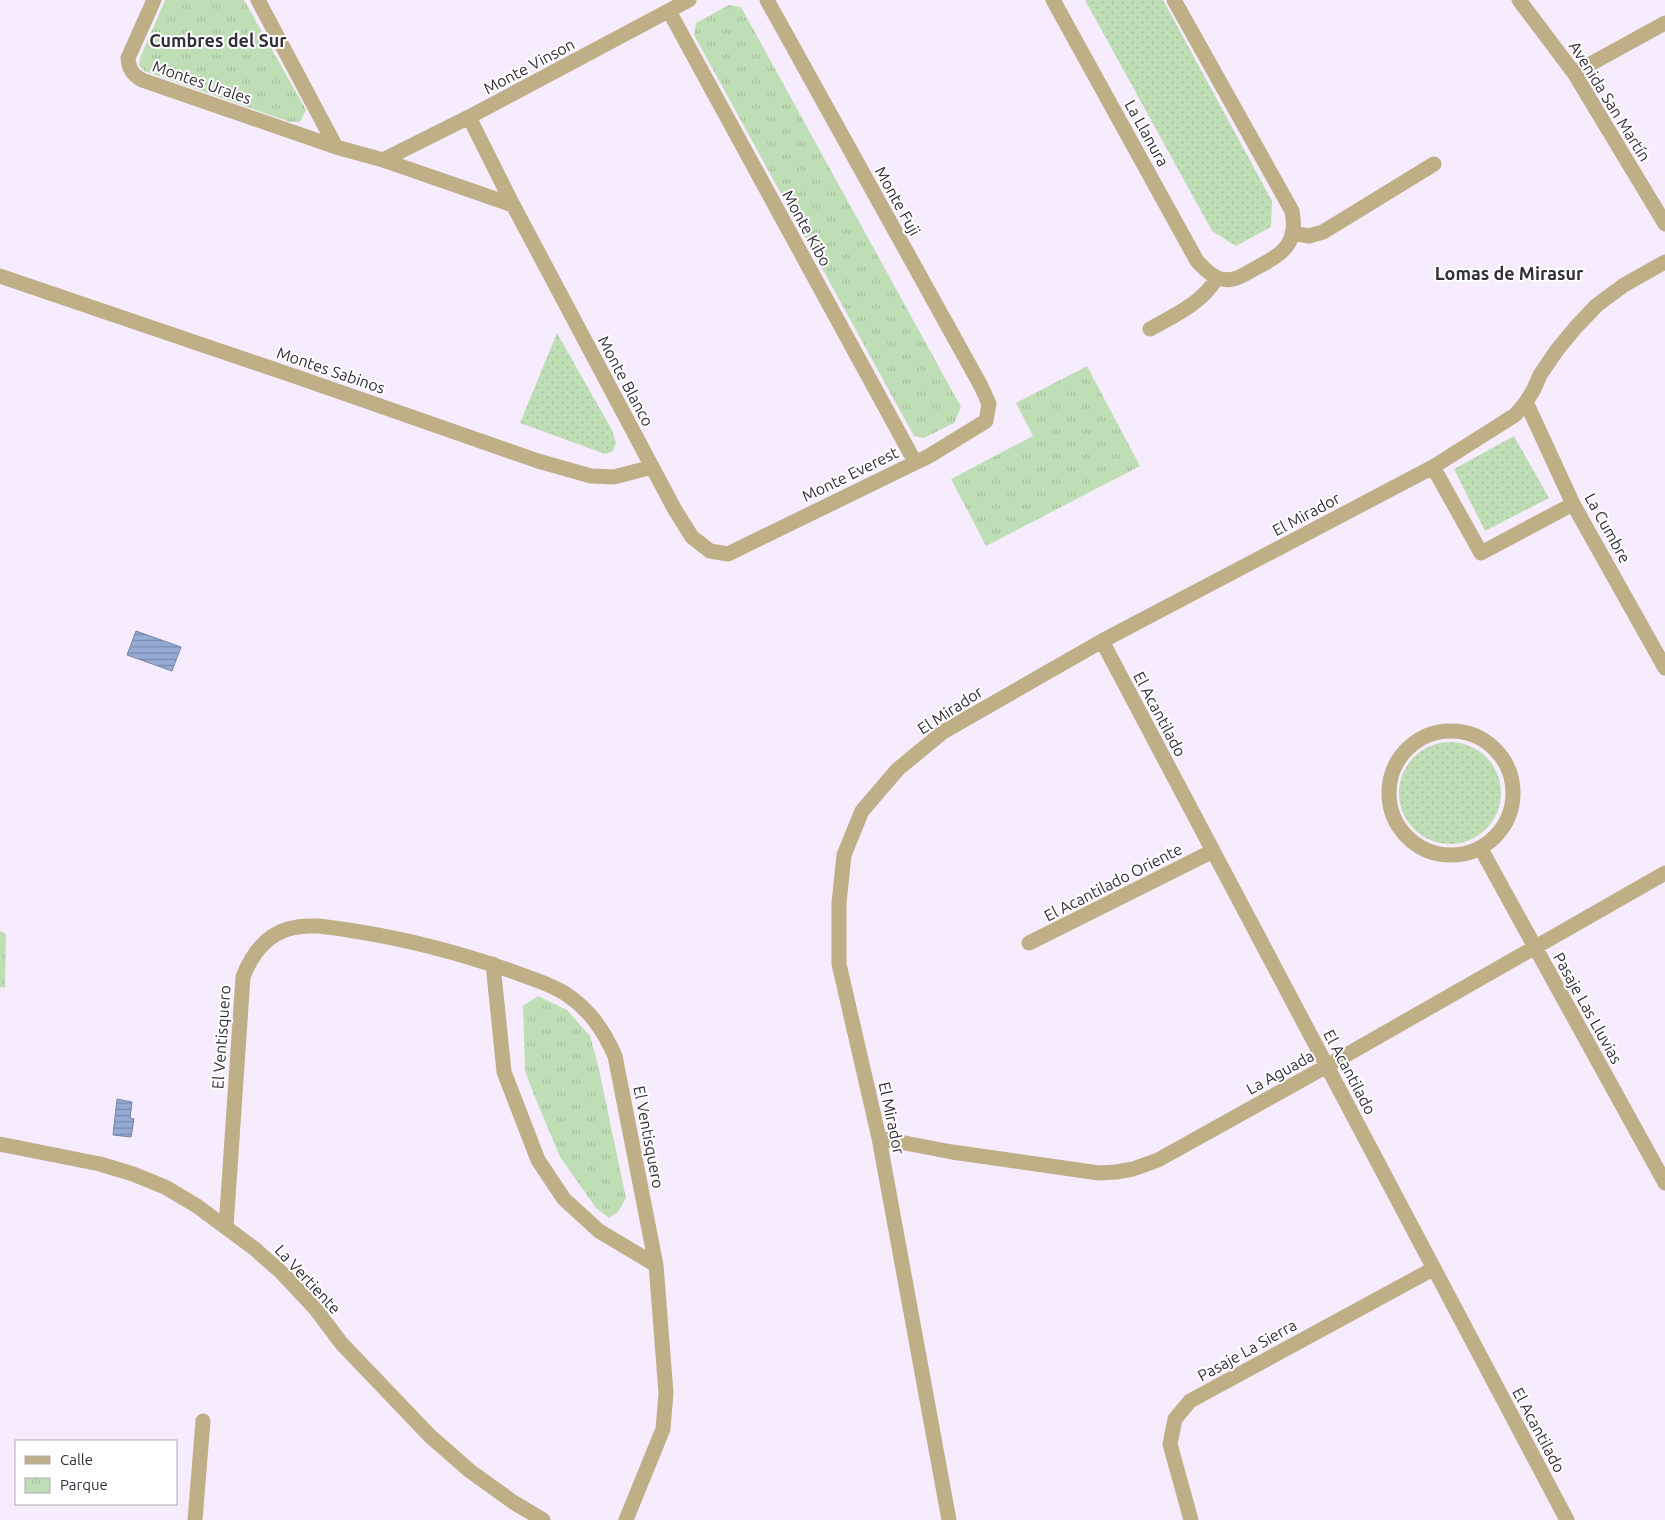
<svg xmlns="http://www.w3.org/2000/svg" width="1665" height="1520" font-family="Ubuntu,sans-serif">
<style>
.grass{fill:url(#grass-dots)}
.park{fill:url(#park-tufts)}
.water{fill:url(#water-rules);stroke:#7885a5}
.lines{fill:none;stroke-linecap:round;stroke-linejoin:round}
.minor{stroke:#beaf87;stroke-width:15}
.labels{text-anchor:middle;stroke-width:4;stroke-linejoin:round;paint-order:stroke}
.street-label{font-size:16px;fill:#342e38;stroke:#fefefe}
.neighbourhood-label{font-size:18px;font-weight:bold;fill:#342e38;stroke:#fefefe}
</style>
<defs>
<pattern id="grass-dots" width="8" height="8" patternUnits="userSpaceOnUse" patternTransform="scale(1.25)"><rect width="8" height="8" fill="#c0deb6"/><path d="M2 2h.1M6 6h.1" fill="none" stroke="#a6bf9d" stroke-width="1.8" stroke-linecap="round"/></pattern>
<pattern id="park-tufts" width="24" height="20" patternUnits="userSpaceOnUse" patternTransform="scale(1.25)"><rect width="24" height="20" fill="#c0deb6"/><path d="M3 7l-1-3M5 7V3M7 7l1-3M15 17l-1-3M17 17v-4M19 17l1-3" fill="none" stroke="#a6bf9d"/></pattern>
<pattern id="water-rules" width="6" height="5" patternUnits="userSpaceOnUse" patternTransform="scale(1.25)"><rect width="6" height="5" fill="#95aad4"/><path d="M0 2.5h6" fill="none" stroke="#7a8bad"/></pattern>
</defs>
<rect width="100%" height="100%" fill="#f6ecfd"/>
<!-- grass -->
<path class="grass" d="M1085,0H1163L1272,201L1271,227L1236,246L1212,231Z
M557,333L612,430L616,443L613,451L605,454L520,423Z
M1514,436L1549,498L1485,531L1454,469Z
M1399 793a51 51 0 1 1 102 0a51 51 0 1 1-102 0Z"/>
<!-- park -->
<path class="park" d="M165,0H244L306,110L300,122H290L144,71L139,65L140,58Z
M729,5L741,7L961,407L954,423L924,438L914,436L694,35L696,23Z
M1087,366L1140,466L986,546L951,479L1033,436L1016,403Z
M0,931L6,934L5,988L0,987Z
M538,996L567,1010L590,1036L598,1065L626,1198L618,1212L609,1218L596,1208L560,1157L532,1090L525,1071L523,1006Z"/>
<!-- water -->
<path class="water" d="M136,631L181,647L172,671L127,655Z
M117,1099L132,1102L130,1118L134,1119L131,1137L113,1135Z"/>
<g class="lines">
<!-- minor -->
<path class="minor" d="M154,0L128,58C129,69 132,74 142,80L336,147L383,160L513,205
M258,0L336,147
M1053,0L1197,261C1203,267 1209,275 1218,278C1232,283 1242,276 1254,269C1280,255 1299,246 1292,211L1174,0
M1519,0L1574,73L1665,224
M669,11L915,462
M1574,73L1665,23
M469,117L513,205L675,510L692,537L710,551L728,554L929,456L986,421L989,404L981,386L767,0
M383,160L469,117L689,0
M1292,233L1309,236L1323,232L1434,164
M0,276L297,377L538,461L591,476L614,477L652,467
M1150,329C1175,315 1202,303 1217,278
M1526,402L1573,504L1665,668
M1433,467L1481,553L1573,504
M1102,641L1567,1520
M1389 793a62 62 0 1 1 124 0a62 62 0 1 1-124 0Z
M1481,849L1665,1183
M1029,943L1213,851
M493,964L504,1072L538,1160L564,1199L599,1231L656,1265
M879,1138L952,1152L1099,1173L1116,1172L1133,1169L1158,1160L1327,1066L1665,873
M0,1144L100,1164L133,1174L165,1187L197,1206L255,1249L282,1273L314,1307L342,1344L430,1436L470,1471L513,1502L543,1520
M226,1227L243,977C251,956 265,936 288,929C308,923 328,927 348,930C408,939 468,955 525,976C539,981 554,986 566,994C590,1010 604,1031 615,1056L656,1265L666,1393L663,1429L626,1520
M195,1520L203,1421
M949,1520L879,1138L839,964V903L844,855L862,811L898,769L943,732L1102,641L1433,467L1515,415L1526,402L1534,389L1540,375L1557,350L1576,327L1597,305L1624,285L1665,262
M1191,1520L1170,1444L1175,1419L1190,1401L1433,1269"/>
</g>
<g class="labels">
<!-- street labels -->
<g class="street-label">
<text transform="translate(529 66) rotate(-28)" y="6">Monte Vinson</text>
<text transform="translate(202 82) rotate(19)" y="6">Montes Urales</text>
<text transform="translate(1610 101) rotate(58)" y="6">Avenida San Martín</text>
<text transform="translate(1147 133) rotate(61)" y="6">La Llanura</text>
<text transform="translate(898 201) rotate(61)" y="6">Monte Fuji</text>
<text transform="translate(807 228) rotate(61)" y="6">Monte Kibo</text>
<text transform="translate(331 370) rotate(19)" y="6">Montes Sabinos</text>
<text transform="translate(626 381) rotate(62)" y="6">Monte Blanco</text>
<text transform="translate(850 474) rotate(-26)" y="6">Monte Everest</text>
<text transform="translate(1306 514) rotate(-28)" y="6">El Mirador</text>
<text transform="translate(1608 528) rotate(61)" y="6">La Cumbre</text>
<text transform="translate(950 710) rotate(-33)" y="6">El Mirador</text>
<text transform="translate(1160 714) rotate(62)" y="6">El Acantilado</text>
<text transform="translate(1113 882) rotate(-27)" y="6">El Acantilado Oriente</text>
<text transform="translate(1588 1008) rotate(61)" y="6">Pasaje Las Lluvias</text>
<text transform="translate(221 1037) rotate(-86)" y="6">El Ventisquero</text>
<text transform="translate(1280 1072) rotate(-29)" y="6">La Aguada</text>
<text transform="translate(1350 1072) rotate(62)" y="6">El Acantilado</text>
<text transform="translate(892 1118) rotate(78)" y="6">El Mirador</text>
<text transform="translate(649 1137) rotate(79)" y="6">El Ventisquero</text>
<text transform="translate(308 1279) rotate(47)" y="6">La Vertiente</text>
<text transform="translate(1247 1350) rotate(-29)" y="6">Pasaje La Sierra</text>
<text transform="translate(1539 1430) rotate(62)" y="6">El Acantilado</text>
</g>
<!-- neighbourhood labels -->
<g class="neighbourhood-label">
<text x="218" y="47">Cumbres del Sur</text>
<text x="1509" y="280">Lomas de Mirasur</text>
</g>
</g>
<!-- legend -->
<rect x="15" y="1440" width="162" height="65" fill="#fefefe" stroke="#adabaf"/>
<rect x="25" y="1456" width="25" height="8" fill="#beaf87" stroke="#adabaf"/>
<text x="60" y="1465" font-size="15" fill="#342e38">Calle</text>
<rect x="25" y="1478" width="25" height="15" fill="url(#park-tufts)" stroke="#adabaf"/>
<text x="60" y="1490" font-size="15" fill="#342e38">Parque</text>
</svg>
